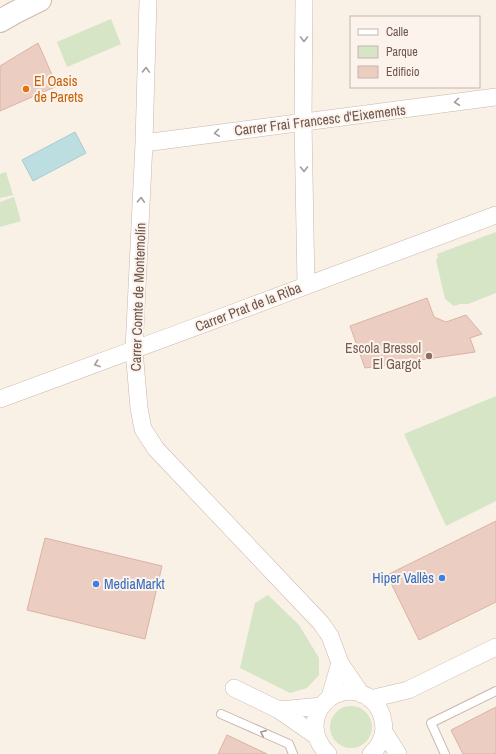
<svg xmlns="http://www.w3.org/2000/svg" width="496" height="754" font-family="'Archivo Narrow',sans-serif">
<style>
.green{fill:#d6e5c6}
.water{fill:#bddee0;stroke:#a5ced0}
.building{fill:#ebcdc1;stroke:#dbb3a4}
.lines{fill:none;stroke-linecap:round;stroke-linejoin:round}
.lane-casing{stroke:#c9b7ae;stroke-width:10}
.street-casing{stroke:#c9b7ae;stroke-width:18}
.secondary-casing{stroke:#cdb9af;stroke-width:24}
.lane{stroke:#fff;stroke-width:8}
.street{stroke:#fff;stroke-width:17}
.secondary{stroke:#fff;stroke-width:22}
.oneway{stroke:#a99a95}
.food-dot{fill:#e8710a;stroke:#fcf4ec;stroke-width:1.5}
.education-dot{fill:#8d6e63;stroke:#fcf4ec;stroke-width:1.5}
.shop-dot{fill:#3f7fe0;stroke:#fcf4ec;stroke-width:1.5}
.labels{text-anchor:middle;stroke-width:4;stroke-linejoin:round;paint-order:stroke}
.food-label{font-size:14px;fill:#c56008;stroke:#fcf4ec;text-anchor:start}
.street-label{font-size:14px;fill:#6f564e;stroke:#fcf4ec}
.education-label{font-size:14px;fill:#785e54;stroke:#fcf4ec;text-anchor:end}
.shop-label{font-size:14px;fill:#366cbe;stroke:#fcf4ec;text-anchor:end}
</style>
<rect width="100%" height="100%" fill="#f9f0e6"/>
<!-- green -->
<path class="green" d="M111,19L121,44L67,67L57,42Z
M6,172L13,195L0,198V174Z
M14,197L21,221L0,227V202Z
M496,232V293L468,304H460L454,306L445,299L436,260L438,258L437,254Z
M496,396V501L446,526L404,434Z
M268,595L299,625L319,658V675L307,688L290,693L240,668L255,603Z
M330 727a21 21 0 1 1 42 0a21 21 0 1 1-42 0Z"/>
<!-- water -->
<path class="water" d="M75,132L86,153L33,181L22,160Z"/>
<!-- building -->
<path class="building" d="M38,43L57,86L0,111V66Z
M427,298L434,317L446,322L466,315L482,334L470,338L475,352L365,368L350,326Z
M496,521V602L419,640L387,575Z
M45,538L162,566L145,639L27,610Z
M496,707V754H463L451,730Z
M227,735L267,754H218Z"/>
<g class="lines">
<defs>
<path id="lane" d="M221,714L289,744L293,754
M445,754L431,723L496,691"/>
<path id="street" d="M148,0L144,143L134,350L139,408L143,429L156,449L321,623L330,636L340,663L361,694
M304,0L303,122L306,285
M144,143L496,97
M0,399C166,339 330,276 496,215
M234,688L279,710L315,735
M330,697L340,663
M370,699L408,690L496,647
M279,710L322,706
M384,732L398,754
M328,754C292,718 339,672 372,700C378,706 382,713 383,721C386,734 380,746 371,754"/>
<path id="secondary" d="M0,21L14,13L40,0"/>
</defs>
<!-- lane casing -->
<use href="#lane" class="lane-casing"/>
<!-- street casing -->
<use href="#street" class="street-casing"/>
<!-- secondary casing -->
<use href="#secondary" class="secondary-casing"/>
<!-- lane -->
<use href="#lane" class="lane"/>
<!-- street -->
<use href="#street" class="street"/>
<!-- secondary -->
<use href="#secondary" class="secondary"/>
</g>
<!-- one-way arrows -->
<defs><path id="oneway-chevron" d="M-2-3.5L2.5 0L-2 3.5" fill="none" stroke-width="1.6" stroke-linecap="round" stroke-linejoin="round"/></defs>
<g class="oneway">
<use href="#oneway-chevron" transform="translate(304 39) rotate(90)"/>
<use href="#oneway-chevron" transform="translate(146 70) rotate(-88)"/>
<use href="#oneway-chevron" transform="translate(457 102) rotate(173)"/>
<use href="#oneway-chevron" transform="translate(217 133) rotate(172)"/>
<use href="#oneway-chevron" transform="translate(304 169) rotate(89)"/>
<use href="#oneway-chevron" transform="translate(141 200) rotate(-87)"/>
<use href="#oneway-chevron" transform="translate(97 364) rotate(160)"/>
<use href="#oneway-chevron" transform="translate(263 733) rotate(-156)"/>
</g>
<!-- markers -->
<circle class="food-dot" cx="26" cy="89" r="4"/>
<circle class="education-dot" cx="429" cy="356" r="4"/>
<g class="shop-dot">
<circle cx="442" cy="578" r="4"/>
<circle cx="96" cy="584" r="4"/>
</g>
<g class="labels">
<!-- food labels -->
<g class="food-label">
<text x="34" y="86">El Oasis<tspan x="34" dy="16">de Parets</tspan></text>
</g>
<!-- street labels -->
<g class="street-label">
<text transform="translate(320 120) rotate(-7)" y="5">Carrer Frai Francesc d'Eixements</text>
<text transform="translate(138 297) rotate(-88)" y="5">Carrer Comte de Montemolín</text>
<text transform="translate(248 307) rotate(-21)" y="5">Carrer Prat de la Riba</text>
</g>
<!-- education labels -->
<g class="education-label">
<text x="421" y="353">Escola Bressol<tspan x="421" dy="16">El Gargot</tspan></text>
</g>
<!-- shop labels -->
<g class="shop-label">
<text x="434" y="583">Hiper Vallès</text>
<text x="104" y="589" text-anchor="start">MediaMarkt</text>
</g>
</g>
<!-- legend -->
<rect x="350" y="16" width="130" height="72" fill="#fcf4ec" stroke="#c4b5ad"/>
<rect x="358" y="29" width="20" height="6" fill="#ffffff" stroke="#c4b5ad"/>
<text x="386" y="36" font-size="12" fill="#6f564e">Calle</text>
<rect x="358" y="46" width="20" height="12" fill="#d6e5c6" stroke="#c4b5ad"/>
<text x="386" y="56" font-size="12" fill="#6f564e">Parque</text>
<rect x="358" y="66" width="20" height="12" fill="#ebcdc1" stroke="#c4b5ad"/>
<text x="386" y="76" font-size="12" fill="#6f564e">Edificio</text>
</svg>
